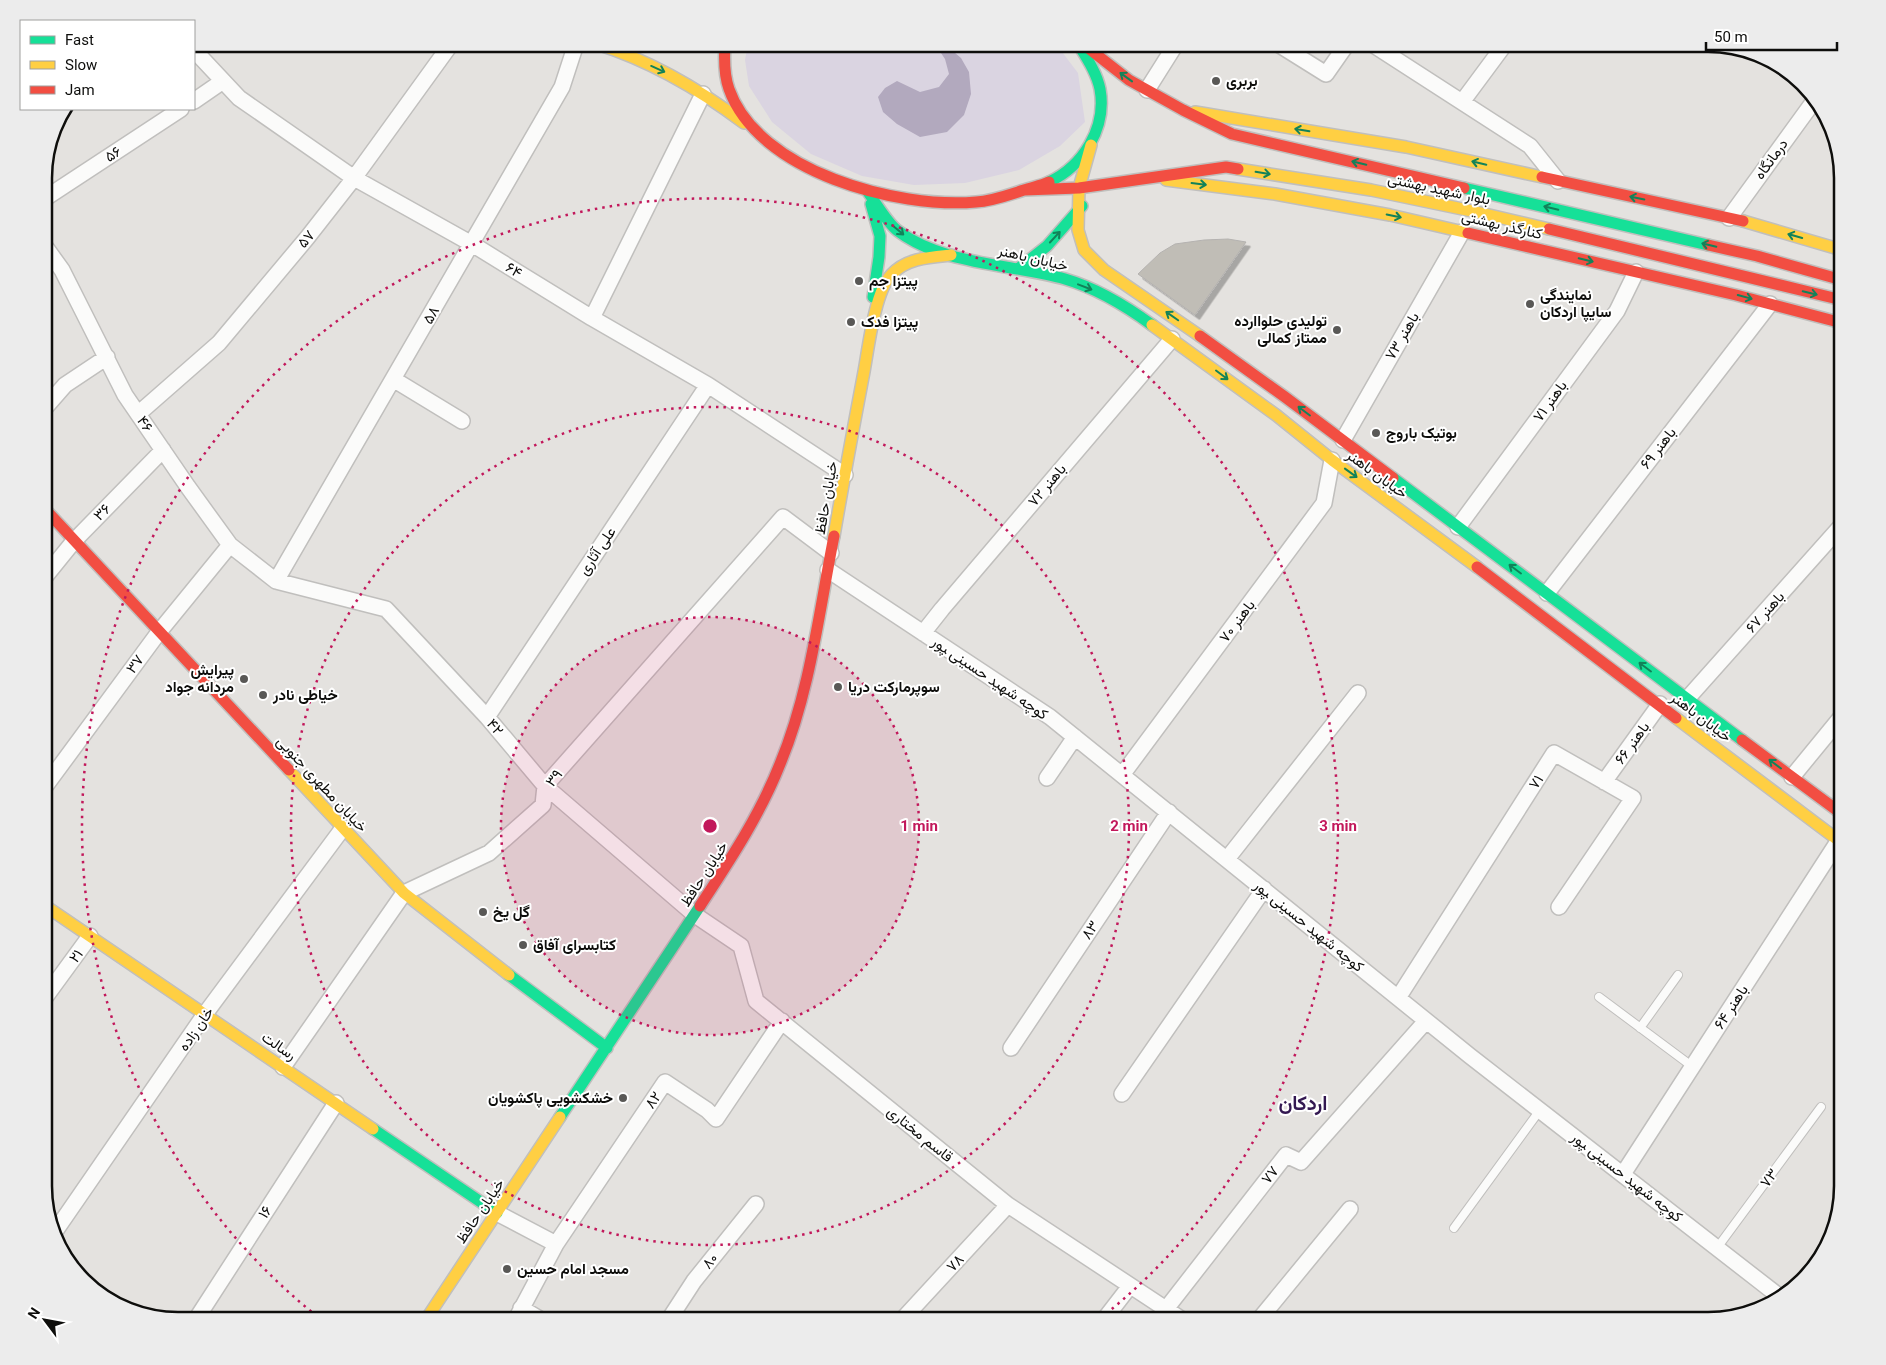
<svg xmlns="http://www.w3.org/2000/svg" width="1886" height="1365" font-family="Roboto,Vazirmatn,sans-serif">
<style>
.green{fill:#dad4e1}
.water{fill:#b2a9be}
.building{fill:#c0bdb6;stroke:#b4b2b0;filter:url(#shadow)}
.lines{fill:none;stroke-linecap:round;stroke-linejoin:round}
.lane-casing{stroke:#c0bfbd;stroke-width:10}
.street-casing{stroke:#c0bfbd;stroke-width:18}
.fast-casing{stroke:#c0bfbd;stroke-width:14}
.slow-casing{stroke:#c0bfbd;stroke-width:14}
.jam-casing{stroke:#c0bfbd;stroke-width:14}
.lane{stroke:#fbfbfa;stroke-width:8}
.street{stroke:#fbfbfa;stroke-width:15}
.fast{stroke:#16e098;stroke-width:11}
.slow{stroke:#ffcf43;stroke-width:11}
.jam{stroke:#f24e42;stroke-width:11}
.oneway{stroke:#128259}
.ring{fill:none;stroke:#c2185b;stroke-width:2.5;stroke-dasharray:2.5 5}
.poi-dot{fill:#595856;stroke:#fff;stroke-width:2}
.labels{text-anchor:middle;stroke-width:4;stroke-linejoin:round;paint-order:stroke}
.poi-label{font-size:15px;font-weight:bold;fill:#0e0e0c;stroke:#fff;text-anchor:start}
.street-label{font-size:15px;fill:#0e0e0c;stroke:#fff}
.district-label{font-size:20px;font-weight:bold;fill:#331851;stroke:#fff}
.rim{fill:none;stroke:#0e0e0c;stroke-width:2.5}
.centre{fill:#c2185b;stroke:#fff;stroke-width:2.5}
.ring-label{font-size:15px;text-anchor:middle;font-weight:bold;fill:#c2185b;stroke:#fff;stroke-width:4;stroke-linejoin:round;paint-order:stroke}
</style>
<defs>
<filter id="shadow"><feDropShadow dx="4.5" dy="4.5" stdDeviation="0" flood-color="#0004"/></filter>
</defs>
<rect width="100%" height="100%" fill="#e4e2df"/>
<!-- green -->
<path class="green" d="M748,44H1056L1078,73L1085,122L1060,146L1019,170L965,183L914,185L862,176L811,154L772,122L749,86L745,60Z"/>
<!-- water -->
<path class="water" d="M935,44H942L948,47L961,58L969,72L971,94L964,115L947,132L920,137L897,124L883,112L878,97L885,88L897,81L920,92L939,87L949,74L945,59Z"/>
<!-- building -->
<path class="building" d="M1228,239L1246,242L1195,315L1138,274L1160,253L1175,244L1204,240Z"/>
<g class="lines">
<defs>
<path id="lane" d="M1599,997L1693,1067
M1640,1028L1678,975
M1454,1228L1540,1110
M1717,1248L1821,1107"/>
<path id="street" d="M1278,44L1326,74L1347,44
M1372,44L1530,146L1558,181
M194,50L239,98L354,178L472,244L592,318L708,385L845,475
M1147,90L1176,44
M194,101L223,81
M1462,102L1505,44
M44,199L181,109
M1729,218L1814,101
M44,245L62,270L125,395L188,487L230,545L276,581L386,609L487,717L545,786L695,915L741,946L756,1001L1008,1205L1184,1321
M592,318L703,94
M393,379L462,421
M44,409L65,385L107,357
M138,414L219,343L307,238L354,178L451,44
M1343,440L1462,232
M1458,527L1617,311L1636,272
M828,570L1050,717L1470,1056L1780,1297
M44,578L74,541L163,450
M276,581L562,87L576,44
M1547,593L1770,304
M923,633L942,609L1172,339
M1687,699L1842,525
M487,717L708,385
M1122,775L1324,503L1332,460
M1792,777L1842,716
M1047,778L1075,737
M1604,782L1660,704
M44,788L159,632L230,545
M1227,859L1358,693
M1398,998L1554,753L1633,798L1559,907
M44,999L90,936
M1011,1048L1169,812
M283,1067L404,893L489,853L543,805L545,786L783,517L831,553
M1122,1094L1264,889
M1623,1174L1839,840
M497,1213L556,1244L515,1321
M54,1233L205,1014L343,828
M556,1244L665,1082L707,1110L716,1119L782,1021
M521,1308L543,1321
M1166,1309L1286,1155L1301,1162L1426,1021
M195,1321L336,1103
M668,1321L694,1281L756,1204
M901,1321L1008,1205
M1103,1321L1130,1286
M1258,1321L1350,1209"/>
<path id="fast" d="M1049,182C1083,166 1107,128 1100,89C1097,74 1088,60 1080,47
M1464,188L1708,245
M868,192C876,203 887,223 898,231C943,265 1012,264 1065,279C1096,288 1126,306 1152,325
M871,204L880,236L879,257L873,297
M1018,269L1047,246L1082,206
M1393,478L1742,740
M509,975L607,1048
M560,1117L700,906
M373,1129L497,1213"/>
<path id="slow" d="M597,44C651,61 699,89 744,123
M1195,112L1406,147L1542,177
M1091,145L1079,188L1078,230L1084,250L1104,270L1200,336
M1238,169L1371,190L1472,211L1549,229
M1166,180L1275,194L1390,215L1468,233
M1743,221L1842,250
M1152,325L1276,415L1332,460L1477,567
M834,536C843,483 853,430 863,377C868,352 874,293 891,275C906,258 930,257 951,255
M1676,718L1842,843
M289,770L404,893L509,975
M44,905L373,1129
M425,1321L560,1117"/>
<path id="jam" d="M725,44C724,59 724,75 729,89C758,172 898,209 976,202C993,201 1008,195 1024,190C1032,187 1041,186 1049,182
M1083,44L1129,80L1183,110L1232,134L1464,188
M1542,177L1743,221
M1024,190L1079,188L1226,167L1238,169
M1549,229L1842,300
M1468,233L1736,295L1842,323
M1708,245L1757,256L1842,280
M1200,336L1285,397L1393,478
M44,508L289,770
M1477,567L1676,718
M1742,740L1842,814
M700,906C730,860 760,815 780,764C810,692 819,612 834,536"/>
</defs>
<!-- lane casing -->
<use href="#lane" class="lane-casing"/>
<!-- street casing -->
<use href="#street" class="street-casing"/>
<!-- fast casing -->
<use href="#fast" class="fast-casing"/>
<!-- slow casing -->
<use href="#slow" class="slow-casing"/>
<!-- jam casing -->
<use href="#jam" class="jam-casing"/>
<!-- lane -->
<use href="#lane" class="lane"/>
<!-- street -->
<use href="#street" class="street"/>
<!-- fast -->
<use href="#fast" class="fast"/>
<!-- slow -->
<use href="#slow" class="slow"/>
<!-- jam -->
<use href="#jam" class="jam"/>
</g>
<!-- one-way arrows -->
<defs><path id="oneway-shaft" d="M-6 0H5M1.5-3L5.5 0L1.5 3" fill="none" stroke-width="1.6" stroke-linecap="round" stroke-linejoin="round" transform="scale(1.25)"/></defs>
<g class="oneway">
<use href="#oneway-shaft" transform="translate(658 69) rotate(24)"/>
<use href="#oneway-shaft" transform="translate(1126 77) rotate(-144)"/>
<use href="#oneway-shaft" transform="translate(1302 130) rotate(-171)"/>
<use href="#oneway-shaft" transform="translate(1359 163) rotate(-167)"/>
<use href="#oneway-shaft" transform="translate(1479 163) rotate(-167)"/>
<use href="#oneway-shaft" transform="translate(1263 173) rotate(9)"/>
<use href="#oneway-shaft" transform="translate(1199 184) rotate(7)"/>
<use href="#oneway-shaft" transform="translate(1637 198) rotate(-168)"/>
<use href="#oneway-shaft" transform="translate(1551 208) rotate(-167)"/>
<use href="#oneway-shaft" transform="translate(1394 216) rotate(12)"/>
<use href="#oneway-shaft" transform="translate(898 230) rotate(40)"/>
<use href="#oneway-shaft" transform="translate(1795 236) rotate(-164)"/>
<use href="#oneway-shaft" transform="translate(1055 237) rotate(-47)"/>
<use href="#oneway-shaft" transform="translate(1709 245) rotate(-167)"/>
<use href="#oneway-shaft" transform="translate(1586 260) rotate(13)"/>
<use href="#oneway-shaft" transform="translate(1085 287) rotate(21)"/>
<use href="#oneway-shaft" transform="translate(1810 293) rotate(14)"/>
<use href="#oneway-shaft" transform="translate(1745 297) rotate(15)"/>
<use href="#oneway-shaft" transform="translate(1172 316) rotate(-145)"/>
<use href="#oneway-shaft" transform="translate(1222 375) rotate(37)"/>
<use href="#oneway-shaft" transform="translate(1304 411) rotate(-143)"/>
<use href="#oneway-shaft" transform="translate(1351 473) rotate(36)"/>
<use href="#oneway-shaft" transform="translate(1515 569) rotate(-143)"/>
<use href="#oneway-shaft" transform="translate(1645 667) rotate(-143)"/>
<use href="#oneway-shaft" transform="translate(1775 764) rotate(-143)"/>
</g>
<!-- distance rings -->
<circle cx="710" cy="826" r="209" fill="#c2185b" fill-opacity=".12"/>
<g class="ring">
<circle cx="710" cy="826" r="209"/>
<circle cx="710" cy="826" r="419"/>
<path d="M323 1321A628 628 0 1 1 1097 1321"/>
</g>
<!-- markers -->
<g class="poi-dot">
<circle cx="1216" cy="81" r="5"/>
<circle cx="859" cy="281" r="5"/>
<circle cx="1530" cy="304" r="5"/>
<circle cx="851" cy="322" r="5"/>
<circle cx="1337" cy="330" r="5"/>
<circle cx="1376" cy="433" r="5"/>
<circle cx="244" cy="679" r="5"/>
<circle cx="838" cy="687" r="5"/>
<circle cx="263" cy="695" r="5"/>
<circle cx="483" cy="912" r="5"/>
<circle cx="523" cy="945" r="5"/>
<circle cx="623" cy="1098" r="5"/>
<circle cx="507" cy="1269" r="5"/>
</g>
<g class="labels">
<!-- poi labels -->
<g class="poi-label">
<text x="1226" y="86">بربری</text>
<text x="869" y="286">پیتزا جم</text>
<text x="1540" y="300">نمایندگی<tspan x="1540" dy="17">سایپا اردکان</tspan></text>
<text x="1327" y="326" text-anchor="end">تولیدی حلواارده<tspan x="1327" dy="17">ممتاز کمالی</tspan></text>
<text x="861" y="327">پیتزا فدک</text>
<text x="1386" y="438">بوتیک باروج</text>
<text x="234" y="675" text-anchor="end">پیرایش<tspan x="234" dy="17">مردانه جواد</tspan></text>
<text x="848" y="692">سوپرمارکت دریا</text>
<text x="273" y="700">خیاطی نادر</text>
<text x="493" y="917">گل یخ</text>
<text x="533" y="950">کتابسرای آفاق</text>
<text x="613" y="1103" text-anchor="end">خشکشویی پاکشویان</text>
<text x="517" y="1274">مسجد امام حسین</text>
</g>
<!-- street labels -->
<g class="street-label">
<text transform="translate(113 154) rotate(-33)" y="5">۵۶</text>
<text transform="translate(1771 159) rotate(-54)" y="5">درمانگاه</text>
<text transform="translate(1439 189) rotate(12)" y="5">بلوار شهید بهشتی</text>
<text transform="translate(1502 225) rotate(13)" y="5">کنارگذر بهشتی</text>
<text transform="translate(306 239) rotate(-51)" y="5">۵۷</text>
<text transform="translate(1033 258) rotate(13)" y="5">خیابان باهنر</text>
<text transform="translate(514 270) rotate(32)" y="5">۶۴</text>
<text transform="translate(431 315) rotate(-60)" y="5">۵۸</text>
<text transform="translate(1402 336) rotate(-60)" y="5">باهنر ۷۳</text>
<text transform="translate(1550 401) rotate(-54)" y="5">باهنر ۷۱</text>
<text transform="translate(145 424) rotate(56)" y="5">۴۶</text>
<text transform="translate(1658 448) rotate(-52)" y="5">باهنر ۶۹</text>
<text transform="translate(1377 474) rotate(36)" y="5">خیابان باهنر</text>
<text transform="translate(1047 485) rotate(-50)" y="5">باهنر ۷۲</text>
<text transform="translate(826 498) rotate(-80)" y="5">خیابان حافظ</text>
<text transform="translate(102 512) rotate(-45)" y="5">۳۶</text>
<text transform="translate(597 551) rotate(-56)" y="5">علی آثاری</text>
<text transform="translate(1765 612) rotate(-48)" y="5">باهنر ۶۷</text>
<text transform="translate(1237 621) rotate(-53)" y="5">باهنر ۷۰</text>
<text transform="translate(135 664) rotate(-54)" y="5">۳۷</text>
<text transform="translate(990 678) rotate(34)" y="5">کوچه شهید حسینی ‍پور</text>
<text transform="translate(1701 717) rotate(37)" y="5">خیابان باهنر</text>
<text transform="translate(495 727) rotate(50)" y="5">۴۲</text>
<text transform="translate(1632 743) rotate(-54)" y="5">باهنر ۶۶</text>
<text transform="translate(554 778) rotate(-53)" y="5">۳۹</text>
<text transform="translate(1536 782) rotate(-57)" y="5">۷۱</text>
<text transform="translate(322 784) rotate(47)" y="5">خیابان مطهری جنوبی</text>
<text transform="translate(704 874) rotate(-57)" y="5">خیابان حافظ</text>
<text transform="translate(1309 926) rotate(39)" y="5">کوچه شهید حسینی ‍پور</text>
<text transform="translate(1090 930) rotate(-56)" y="5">۸۳</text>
<text transform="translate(76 956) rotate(-54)" y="5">۲۱</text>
<text transform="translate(1731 1007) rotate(-57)" y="5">باهنر ۶۴</text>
<text transform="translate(196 1029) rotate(-55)" y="5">خان زاده</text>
<text transform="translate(279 1046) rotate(34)" y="5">رسالت</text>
<text transform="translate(653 1100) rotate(-56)" y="5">۸۲</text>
<text transform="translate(920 1134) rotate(39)" y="5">قاسم مختاری</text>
<text transform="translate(1270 1175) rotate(-52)" y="5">۷۷</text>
<text transform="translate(1627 1177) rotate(38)" y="5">کوچه شهید حسینی ‍پور</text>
<text transform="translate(1769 1178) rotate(-54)" y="5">۷۳</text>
<text transform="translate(480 1211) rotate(-56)" y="5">خیابان حافظ</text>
<text transform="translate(265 1212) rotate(-57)" y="5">۱۶</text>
<text transform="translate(710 1261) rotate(-51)" y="5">۸۰</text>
<text transform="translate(955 1263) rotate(-47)" y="5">۷۸</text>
</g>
<!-- district labels -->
<g class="district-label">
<text x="1303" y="1110">اردکان</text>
</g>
</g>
<!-- crop -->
<path d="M0 0H1886V1365H0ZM178 52H1708A126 126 0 0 1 1834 178V1186A126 126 0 0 1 1708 1312H178A126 126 0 0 1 52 1186V178A126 126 0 0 1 178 52Z" fill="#ececec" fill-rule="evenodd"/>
<path class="rim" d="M178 52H1708A126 126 0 0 1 1834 178V1186A126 126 0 0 1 1708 1312H178A126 126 0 0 1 52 1186V178A126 126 0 0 1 178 52Z"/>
<circle cx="710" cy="826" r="8" class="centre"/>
<g class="ring-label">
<text x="919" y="831">1 min</text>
<text x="1129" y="831">2 min</text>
<text x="1338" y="831">3 min</text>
</g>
<!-- legend -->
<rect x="20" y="20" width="175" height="90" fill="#ffffff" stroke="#9f9f9e"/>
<rect x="30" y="36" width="25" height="8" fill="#16e098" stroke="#9f9f9e"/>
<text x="65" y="45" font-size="15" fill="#0e0e0c">Fast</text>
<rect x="30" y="61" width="25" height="8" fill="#ffcf43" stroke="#9f9f9e"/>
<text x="65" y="70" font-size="15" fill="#0e0e0c">Slow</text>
<rect x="30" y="86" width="25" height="8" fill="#f24e42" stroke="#9f9f9e"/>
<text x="65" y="95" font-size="15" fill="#0e0e0c">Jam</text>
<!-- north arrow -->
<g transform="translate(45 1320) rotate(302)" stroke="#ffffff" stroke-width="4" paint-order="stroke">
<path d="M0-4L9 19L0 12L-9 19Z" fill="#0e0e0c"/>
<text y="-8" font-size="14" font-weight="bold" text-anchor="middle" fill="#0e0e0c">N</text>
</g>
<!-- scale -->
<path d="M1706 42v8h131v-8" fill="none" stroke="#0e0e0c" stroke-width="2.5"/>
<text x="1714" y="42" font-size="15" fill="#0e0e0c" stroke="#ffffff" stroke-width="4" paint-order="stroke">50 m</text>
</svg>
